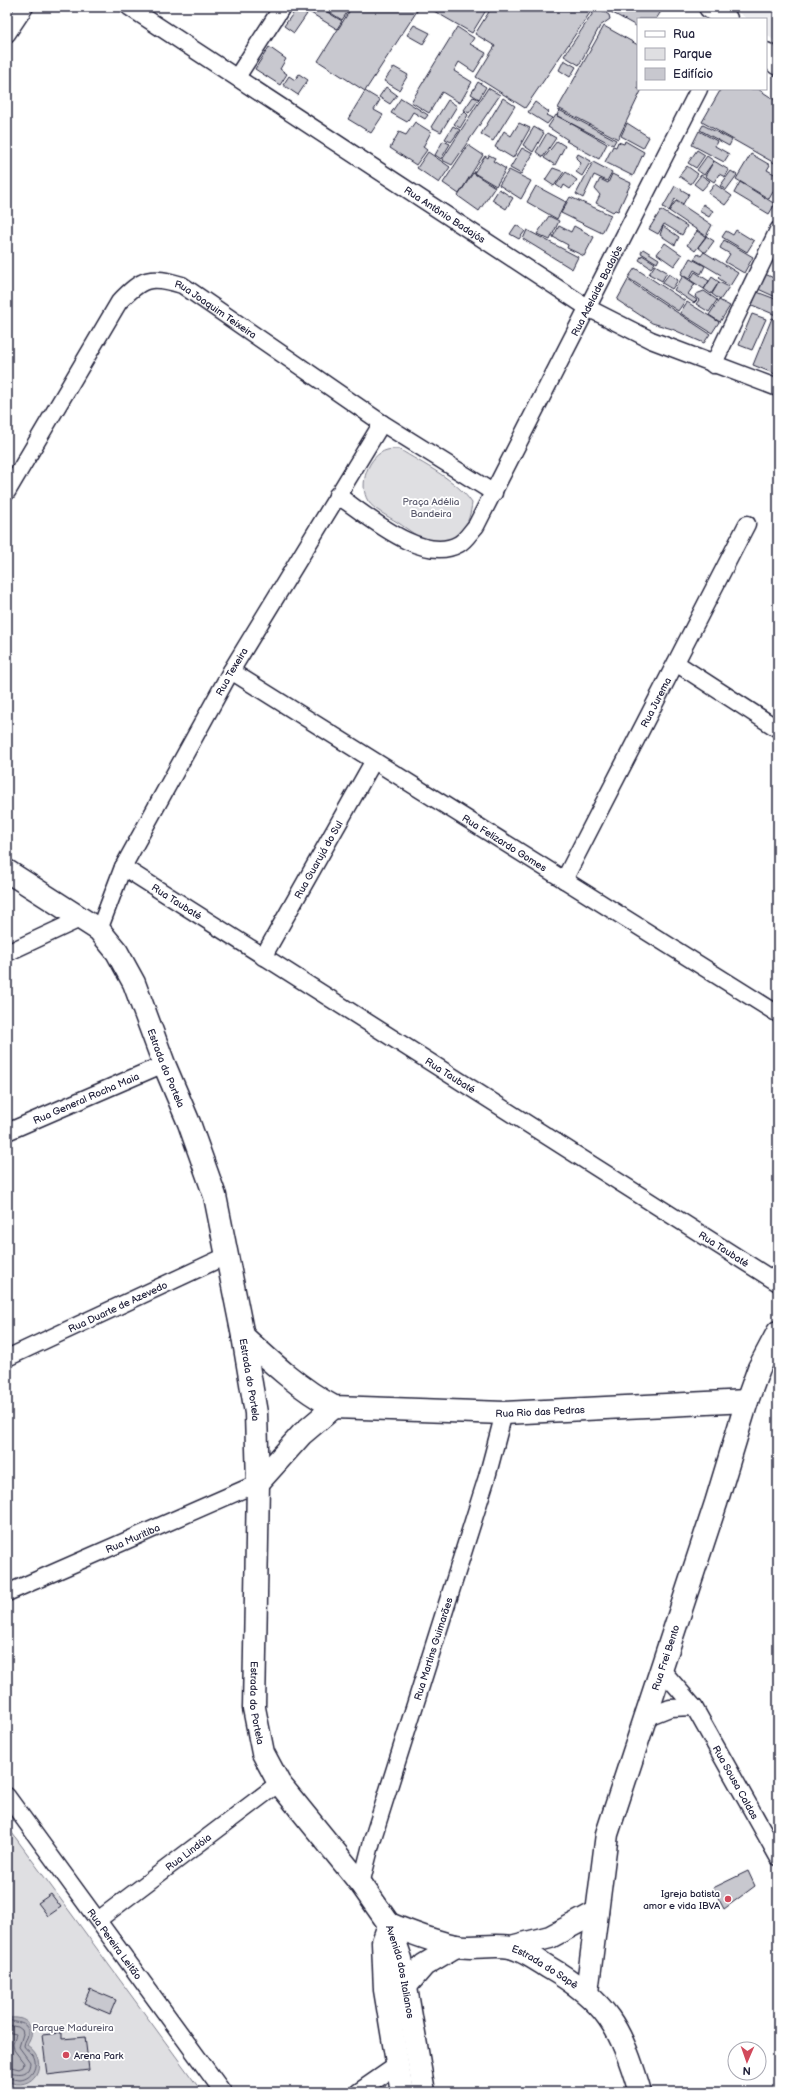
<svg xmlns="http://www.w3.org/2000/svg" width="785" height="2099" font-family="'Balsamiq Sans',sans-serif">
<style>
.built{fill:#eeeef1}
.green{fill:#dfdfe2;stroke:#80808e}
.water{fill:#b4b4bc;stroke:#7a7a88}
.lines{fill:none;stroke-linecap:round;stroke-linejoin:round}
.shore{stroke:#5c5c6f;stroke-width:1}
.building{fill:#c8c8cf;stroke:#22223b}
.street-casing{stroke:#22223b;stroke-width:19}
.secondary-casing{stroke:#22223b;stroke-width:25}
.street{stroke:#fff;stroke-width:16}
.secondary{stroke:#fff;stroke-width:22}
.rail{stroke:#22223b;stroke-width:3;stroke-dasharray:6 3;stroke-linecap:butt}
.poi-dot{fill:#d1495b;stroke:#fff;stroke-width:1.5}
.labels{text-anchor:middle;stroke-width:3.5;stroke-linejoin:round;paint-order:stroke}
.street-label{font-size:10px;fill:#22223b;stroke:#fff}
.park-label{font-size:10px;fill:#5b5b6d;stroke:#fff}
.poi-label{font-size:10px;fill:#22223b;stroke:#fff;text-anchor:end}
</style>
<rect width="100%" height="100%" fill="#fff"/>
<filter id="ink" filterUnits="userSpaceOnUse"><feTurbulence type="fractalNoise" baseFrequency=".025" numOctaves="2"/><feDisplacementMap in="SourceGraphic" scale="8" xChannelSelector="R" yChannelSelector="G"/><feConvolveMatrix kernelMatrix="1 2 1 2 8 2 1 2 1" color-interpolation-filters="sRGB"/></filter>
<g filter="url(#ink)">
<!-- built -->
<path class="built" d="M732,7H778V44L766,34V19H747Z"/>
<!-- green -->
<path class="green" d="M399,449C424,465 456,479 472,503C470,522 460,546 437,544C424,543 408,529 397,522C389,517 373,509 368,501C358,485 368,455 387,450C391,449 395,449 399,449Z
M7,1826L202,2092H7Z"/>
<!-- water -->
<path class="water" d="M7,2012L11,2018C29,2016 37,2031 27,2045C52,2062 33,2094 7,2081Z"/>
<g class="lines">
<!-- shore -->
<path class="shore" d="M7,2018C13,2025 29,2019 28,2034C28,2038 24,2041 24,2046C26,2050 30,2051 33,2055C39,2066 32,2079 20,2080C15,2080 11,2078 7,2077
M7,2025L18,2027L22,2030L23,2034L19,2047L30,2062C29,2078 17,2073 7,2072
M7,2032L16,2034L13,2043L14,2050L24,2063L23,2067L19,2069L7,2066"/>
</g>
<!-- building -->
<path class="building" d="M301,7H319L342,21L337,29Z
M329,7H349L350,8L342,20L326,10Z
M352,7L419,8L365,91L318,61Z
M427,7H488L472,33Z
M492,7H594L525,108L476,77L495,46L475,34Z
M597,7L609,15L610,19L600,26L579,65L564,56Z
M602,7H664L656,19H638V27Z
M297,8L307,14L294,33L284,26Z
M414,25L430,33L423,44L407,35Z
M604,26L638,45V89H642L618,139L558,108Z
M457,27L474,38L470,44L486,53L474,72L459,62L454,71L472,82L460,103L442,92L429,113L411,102Z
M269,47L286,59L280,69L287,74L280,85L255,69Z
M564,60L576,67L570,77L559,70Z
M394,67L408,75L399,90L384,81Z
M299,74L308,80L298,95L283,85L289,76L295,80Z
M478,82L486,87L479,99L471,94Z
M386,87L397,95L390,104L379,97Z
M488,88L500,95L452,165L442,160Z
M721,89H758L778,102V165L702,122Z
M365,91L380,100L374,110L383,115L371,133L348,119Z
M473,97L479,99L469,113L464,110Z
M401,98L428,115L425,119L413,112L407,122L391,113Z
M503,98L515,106L493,141L481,134Z
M448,100L457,106L441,132L431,127Z
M535,102L549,112L546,115L552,118L547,124L528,112Z
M559,110L616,140L613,145L557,116Z
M464,111L468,115L460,128L454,124Z
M556,115L607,144L599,159L566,141L568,140L548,127Z
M415,122L431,132L423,147L427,150L416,165L390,148L399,132L406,135Z
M519,123L530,128L513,158L495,147L504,131L511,136Z
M627,123L649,137L643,148L621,136Z
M703,125L732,140L729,146L700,130Z
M453,126L460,130L451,142L445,139Z
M534,127L544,133L533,152L523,145Z
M699,131L717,141L715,146L729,154L724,162L692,145Z
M547,133L556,138L543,157L536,152Z
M443,141L450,144L441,159L435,155Z
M557,141L565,146L555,165L544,158Z
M625,141L644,152L633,176L605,162L613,146L616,147L618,142L624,144Z
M468,145L483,155L459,194L443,183Z
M522,148L533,154L521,174L510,168Z
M697,150L705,155L696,168L688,163Z
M428,152L450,167L439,183L417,168Z
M578,154L591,161L582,176L576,172L581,163L576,158Z
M751,154L770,165L767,170L778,176V183L769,199L736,179Z
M489,155L495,158L493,161L506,169L496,186L474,173L485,156L488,158Z
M707,156L714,161L704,175L697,170Z
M714,161L729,170L725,177L719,174L714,182L705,176Z
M593,162L612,172L607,181L594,175L583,198L576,194Z
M687,166L698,174L691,184L679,176Z
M553,168L564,172L554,186L545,180Z
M509,170L531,181L521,199L499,185Z
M731,171L737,175L726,190L720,186Z
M566,172L577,180L570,189L564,185L562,189L556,185Z
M473,173L495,187L479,211L458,196Z
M612,174L631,183L618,211L615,210L613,212L596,203L600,195L595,189L600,179L608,183Z
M701,175L710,181L702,190L694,184Z
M740,182L775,204L769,214L734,193Z
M715,184L732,196L725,205L708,193Z
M536,186L566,202L557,219L527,202Z
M675,186L689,194L683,204L675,199L669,211L663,207Z
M499,189L513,198L506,209L492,200Z
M570,197L611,215L602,233L561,213Z
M676,201L712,225L706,236L669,211Z
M703,204L713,211L709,217L699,211Z
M661,210L687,226L682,235L664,224L658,234L649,229Z
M549,216L559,221L550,240L537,234Z
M516,225L525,231L519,239L510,234Z
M559,226L571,232L574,226L594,237L584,256L567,248L568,245L553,237Z
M663,226L679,237L675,245L660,235Z
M527,230L578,257L572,269L523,239Z
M736,230L754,241L747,252L722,237L726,231L733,235Z
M697,231L706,237L695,251L687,245Z
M706,236L714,241L706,252H704L698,247Z
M724,240L753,257L744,273L725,262L730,254L720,248Z
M665,243L682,255L674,266L657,254Z
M643,249L659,259L657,263L641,253Z
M704,252L738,273L730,286L718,278L721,275L694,259L698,254L701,256Z
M642,255L655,263L651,268L639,260Z
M690,258L705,266L701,274L694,270L689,279L681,274Z
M778,262V279L773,274Z
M655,265L667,272L662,281L649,274Z
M635,268L685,301L678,311L628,278Z
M695,272L709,281L704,289L690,280Z
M669,274L678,280L672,289L662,283Z
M765,274L778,280V298L758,289Z
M683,276L695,284L688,294L697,300L694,303L674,290Z
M712,277L719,282L711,294L704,289Z
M628,280L710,334L704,343L672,329L652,323L617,300Z
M719,282L729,287L720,300L712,294Z
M704,291L717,300L709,312L696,304L699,300L695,297L696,294Z
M757,292L778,300V316L752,305Z
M719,300L730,306L720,322L709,315Z
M687,302L719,322L712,333L680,313Z
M752,314L766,319L752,350L739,345Z
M772,318L778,320L776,330L778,331V366L775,374L753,365Z
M748,1871L755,1886L724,1909L713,1888Z
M51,1894L61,1907L48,1916L38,1903Z
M90,1989L116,2000L110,2014L84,2003Z
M62,2033V2039L85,2037L89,2070L47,2075L42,2035Z"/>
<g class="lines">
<defs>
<g id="street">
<path id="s1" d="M129,7L588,308L651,340L778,388"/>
<path d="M7,34L25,7"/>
<path d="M237,77L282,7"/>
<path d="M713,365L778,230"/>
<path id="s2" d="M7,492L119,302C142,278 150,275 182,285L382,423L494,493"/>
<path id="s3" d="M337,495C367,515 422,565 459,544C466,540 471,531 476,526L699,89"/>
<path d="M676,663L778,729"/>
<path id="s4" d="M231,671L778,1014"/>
<path id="s5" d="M123,867L778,1283"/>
<path id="s6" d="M564,880L747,524"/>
<path id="s7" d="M99,930L123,867L231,671L382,423"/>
<path d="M7,953L82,918"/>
<path id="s8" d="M263,957L373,762"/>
<path id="s9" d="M7,1132L164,1064"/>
<path id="s10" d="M7,1358L228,1255"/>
<path id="s11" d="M7,1593L258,1483"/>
<path id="s12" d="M662,1670L694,1707L778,1857"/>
<path d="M645,1718L670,1708L694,1707"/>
<path id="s13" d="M7,1796L223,2092"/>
<path id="s14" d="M361,1884L372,1841L487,1477L504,1413"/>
<path id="s15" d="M98,1920L279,1783"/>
<path d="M358,2092L397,2065"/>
</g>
<g id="secondary">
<path d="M710,7L726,19"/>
<path d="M766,54L778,64"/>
<path id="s16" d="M7,871L99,930L117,952L134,983L164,1064L189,1123L215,1196L243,1336L256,1413L258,1483L254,1708L263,1753L279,1783L361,1884L389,1924L401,1959L424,2092"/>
<path id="s17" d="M243,1336C272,1363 300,1389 334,1407L504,1413L747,1401"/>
<path d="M258,1483L302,1434L334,1407"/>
<path id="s18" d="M389,1924C410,1932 433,1942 456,1946C473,1949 493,1944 510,1947C523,1950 537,1960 548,1967C607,2001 621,2028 640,2092"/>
<path d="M389,1925L383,1942L385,1990L402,2092"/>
<path d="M511,1947L550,1937L597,1912"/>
<path d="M405,1987L424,1965L456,1946"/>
<path id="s19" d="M587,1992L607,1834L716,1503L747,1401L759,1368L778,1332"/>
</g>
</defs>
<!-- street casing -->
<use href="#street" class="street-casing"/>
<!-- secondary casing -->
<use href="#secondary" class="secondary-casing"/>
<!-- street -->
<use href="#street" class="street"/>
<!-- secondary -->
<use href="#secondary" class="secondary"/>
<!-- rail -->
<path class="rail" d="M771,7L778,12"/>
</g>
</g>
<!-- markers -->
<g class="poi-dot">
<circle cx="728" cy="1899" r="4"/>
<circle cx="66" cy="2055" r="4"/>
</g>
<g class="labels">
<!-- street labels -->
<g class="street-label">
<text dy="4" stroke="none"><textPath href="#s1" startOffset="378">Rua Antônio Badajós</textPath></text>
<text dy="4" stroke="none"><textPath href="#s3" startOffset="427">Rua Adelaide Badajós</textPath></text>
<text dy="4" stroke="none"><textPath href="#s2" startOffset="333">Rua Joaquim Teixeira</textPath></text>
<text dy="4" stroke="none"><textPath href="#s7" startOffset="291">Rua Texeira</textPath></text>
<text dy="4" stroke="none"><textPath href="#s6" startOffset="200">Rua Jurema</textPath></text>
<text dy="4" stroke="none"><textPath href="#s4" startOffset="323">Rua Felizardo Gomes</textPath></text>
<text dy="4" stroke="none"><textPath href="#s8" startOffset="112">Rua Guarujá do Sul</textPath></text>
<text dy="4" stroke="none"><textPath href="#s5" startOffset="64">Rua Taubaté</textPath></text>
<text dy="4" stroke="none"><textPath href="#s16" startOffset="264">Estrada do Portela</textPath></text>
<text dy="4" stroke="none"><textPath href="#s5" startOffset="388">Rua Taubaté</textPath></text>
<text dy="4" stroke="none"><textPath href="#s9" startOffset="86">Rua General Rocha Maia</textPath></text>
<text dy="4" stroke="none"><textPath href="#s5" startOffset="712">Rua Taubaté</textPath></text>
<text dy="4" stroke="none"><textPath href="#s10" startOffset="122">Rua Duarte de Azevedo</textPath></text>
<text dy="4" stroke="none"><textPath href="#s16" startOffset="588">Estrada do Portela</textPath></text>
<text dy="4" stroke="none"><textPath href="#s17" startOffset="322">Rua Rio das Pedras</textPath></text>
<text dy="4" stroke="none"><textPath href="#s11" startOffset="137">Rua Muritiba</textPath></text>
<text dy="4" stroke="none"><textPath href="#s14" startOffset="246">Rua Martins Guimarães</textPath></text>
<text dy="4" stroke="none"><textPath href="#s19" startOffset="345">Rua Frei Bento</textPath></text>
<text dy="4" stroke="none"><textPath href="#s16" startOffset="912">Estrada do Portela</textPath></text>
<text dy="4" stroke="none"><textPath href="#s12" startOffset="135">Rua Sousa Caldas</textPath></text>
<text dy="4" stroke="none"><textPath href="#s15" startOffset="113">Rua Lindóia</textPath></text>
<text dy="4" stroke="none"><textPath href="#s13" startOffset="183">Rua Pereira Leitão</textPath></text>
<text dy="4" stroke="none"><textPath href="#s18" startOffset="165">Estrada do Sapê</textPath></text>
<text dy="4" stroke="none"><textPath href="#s16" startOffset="1225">Avenida dos Italianos</textPath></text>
</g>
<!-- park labels -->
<g class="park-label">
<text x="431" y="505">Praça Adélia<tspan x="431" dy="12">Bandeira</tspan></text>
<text x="73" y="2031">Parque Madureira</text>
</g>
<!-- poi labels -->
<g class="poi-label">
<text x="720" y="1897">Igreja batista<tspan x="720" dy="12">amor e vida IBVA</tspan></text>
<text x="74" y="2059" text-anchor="start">Arena Park</text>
</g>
</g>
<!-- margin -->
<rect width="785" height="2099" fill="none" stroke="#fff" stroke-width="24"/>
<rect x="12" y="12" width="761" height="2075" fill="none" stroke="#22223b" stroke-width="1.5" filter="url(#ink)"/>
<!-- legend -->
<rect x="637" y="18" width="130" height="72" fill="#ffffff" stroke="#a7a7b1"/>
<rect x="645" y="31" width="20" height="6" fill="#ffffff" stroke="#a7a7b1"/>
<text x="673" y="38" font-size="12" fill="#22223b">Rua</text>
<rect x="645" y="48" width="20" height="12" fill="#dfdfe2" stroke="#a7a7b1"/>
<text x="673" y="58" font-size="12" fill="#22223b">Parque</text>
<rect x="645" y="68" width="20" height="12" fill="#c8c8cf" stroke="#a7a7b1"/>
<text x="673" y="78" font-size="12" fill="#22223b">Edifício</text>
<!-- north arrow -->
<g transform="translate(747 2061) rotate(182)"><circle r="19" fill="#ffffff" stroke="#a7a7b1"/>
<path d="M0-3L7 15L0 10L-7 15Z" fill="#d1495b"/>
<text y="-6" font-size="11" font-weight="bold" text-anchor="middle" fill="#22223b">N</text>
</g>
</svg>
